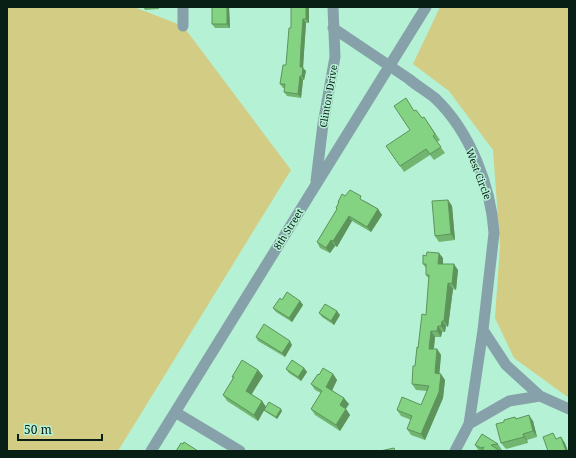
<svg xmlns="http://www.w3.org/2000/svg" width="576" height="458" font-family="'Noto Serif',serif">
<style>
.green{fill:#d3cc85}
.lines{fill:none;stroke-linecap:round;stroke-linejoin:round}
.minor{stroke:#87a1ab;stroke-width:11}
.wall{fill:#72b570}
.shaded-wall{fill:#5c945b}
.building{fill:#84d382;stroke:#5c945b}
.labels{text-anchor:middle;stroke-width:3;stroke-linejoin:round;paint-order:stroke}
.street-label{font-size:10px;fill:#071f15;stroke:#b5f1d4}
</style>
<rect width="100%" height="100%" fill="#b5f1d4"/>
<!-- green -->
<path class="green" d="M7,7H134L183,26L291,170L118,451H7Z
M440,7H569V398L514,358L495,318L500,246L493,150L449,91L413,64Z"/>
<g class="lines">
<!-- minor -->
<path class="minor" d="M183,7V26
M333,28C358,45 384,62 409,79C417,86 428,92 436,99C470,132 491,186 494,233L483,330L469,424L455,451
M316,181L323,124L335,57L333,7
M483,330L506,365L540,396
M175,412L240,451
M469,424L509,401L540,396L569,409
M151,451L426,7"/>
</g>
<!-- wall -->
<path class="wall" d="M143,7H159V9L145,10Z
M212,7H229L230,28H215L212,24Z
M291,7H309V23H306L304,50L303,68L306,71L304,80H303L301,98L287,96L284,92L285,88H283L280,84L286,65L291,28Z
M414,111L422,118L424,117L440,140L437,142L445,153L434,160L430,155L404,172L400,166L410,130Z
M345,196L365,201L378,209L382,215L371,232L352,221L337,247L335,246L330,253L320,248L317,242L337,209L336,208L339,203L338,202Z
M448,200L452,206L455,240L439,242L435,236Z
M426,256L443,258V264L458,270L456,290L453,289L448,327L446,326L445,332H442L441,337H435L434,349H437L441,355L439,373L445,380L443,398L425,440L411,435L407,429L411,420L401,416L397,410L421,405L427,391L416,390L412,384L418,348L426,315L429,279L426,275V268L423,264Z
M282,300L300,301L303,305L292,322L276,312L273,308Z
M319,313L340,315L334,325L322,317Z
M256,337L292,345L285,357L258,341Z
M304,368L307,372L301,381L289,373L286,369Z
M258,370L263,376L251,394L262,401L266,407L282,411L277,419L266,412L264,410L258,421L227,401L223,395L233,378L232,377Z
M333,374L337,380L332,390L349,404L346,409L350,415L340,431L315,415L311,409L321,393L315,390L311,384L319,375Z
M515,417L516,419L533,421L537,437L527,440L528,443L506,449L501,443L504,422Z
M498,444L502,450H499L500,451H479L475,445Z"/>
<!-- shaded-wall -->
<path class="shaded-wall" d="M227,7H229L230,28L227,24Z
M306,7H309V23L306,19Z
M303,19L306,23L303,68L306,71L304,80L302,76L300,67Z
M300,76L303,80L301,98L298,94Z
M448,200L452,206L455,240L451,234Z
M378,209L382,215L371,232L367,227Z
M349,216L352,221L337,247L333,241Z
M331,240L335,246L330,253L326,248Z
M439,253L443,258V270L438,264Z
M454,264L458,270L456,290L452,284Z
M448,283L453,289L448,327L444,321Z
M300,301L303,305L292,322L289,318Z
M337,311L340,315L334,325L331,321Z
M442,321L446,326L445,332L441,326Z
M438,326L442,332L441,337L437,331Z
M431,331L435,337L433,355L429,349Z
M290,341L292,345L285,357L282,353Z
M437,349L441,355L439,379L435,373Z
M304,368L307,372L301,381L298,377Z
M258,370L263,376L250,397L246,391Z
M333,374L337,380L331,393L326,387Z
M441,374L445,380L443,398L425,440L421,434Z
M344,398L349,404L344,411L340,405Z
M262,401L266,407L258,421L254,415Z
M281,409L282,411L277,419L276,417Z
M346,409L350,415L340,431L336,425Z
M529,415L533,421L537,437L533,431Z
M523,434L527,440L528,443L524,437Z
M561,437L565,443L568,451H566Z"/>
<!-- building -->
<path class="building" d="M212,7H227V24H212Z
M291,7H306V19H303L301,46L300,67H303L302,76H300L298,94L284,92L285,84H280L283,65H286L289,28H291Z
M406,98L414,111L416,110L422,118L424,117L435,134L433,136L441,147L430,154L426,149L400,166L386,146L410,130L394,106Z
M350,190L361,196L360,199L378,209L367,227L349,216L333,241L331,240L326,248L317,242L337,209L336,208L339,202H338L342,194L345,196Z
M448,200L451,234L435,236L432,201Z
M427,252L439,253L438,264H454L452,284L448,283L444,321H442L441,326H438L437,331H431L429,349H437L435,373L441,374L439,392L421,434L407,429L412,416L397,410L402,397L421,405L429,386L412,384L413,366H415L417,347L418,348L422,314L426,315L429,275H426V264H423V255L426,256Z
M287,292L300,301L289,318L273,308L280,298L282,300Z
M325,304L337,311L331,321L319,313Z
M264,324L290,341L282,353L256,337Z
M242,360L258,370L246,391L262,401L254,415L223,395L234,377H232Z
M292,360L304,368L298,377L286,369Z
M323,368L333,374L326,387L344,398L340,405L346,409L336,425L311,409L322,391L311,384L318,374L319,375Z
M269,402L281,409L276,417L264,410Z
M529,415L533,431L523,434L524,437L501,443L496,424L504,422V420L515,417L516,419Z
M553,433L556,439L561,437L566,451H548L543,437Z
M482,434L498,444L491,445L500,451H482L484,447L481,448L475,445Z
M184,442L198,451H176L181,443L183,444Z
M394,448L395,451H380Z"/>
<g class="labels">
<!-- street labels -->
<g class="street-label">
<text transform="translate(328 96) rotate(-80)" y="4">Clinton Drive</text>
<text transform="translate(479 174) rotate(69)" y="4">West Circle</text>
<text transform="translate(288 229) rotate(-58)" y="4">8th Street</text>
</g>
</g>
<!-- border -->
<rect width="576" height="458" fill="none" stroke="#071f15" stroke-width="16"/>
<!-- scale -->
<path d="M18 434v6h84v-6" fill="none" stroke="#071f15" stroke-width="2"/>
<text x="24" y="434" font-size="12" fill="#071f15" stroke="#b5f1d4" stroke-width="3" paint-order="stroke">50 m</text>
</svg>
